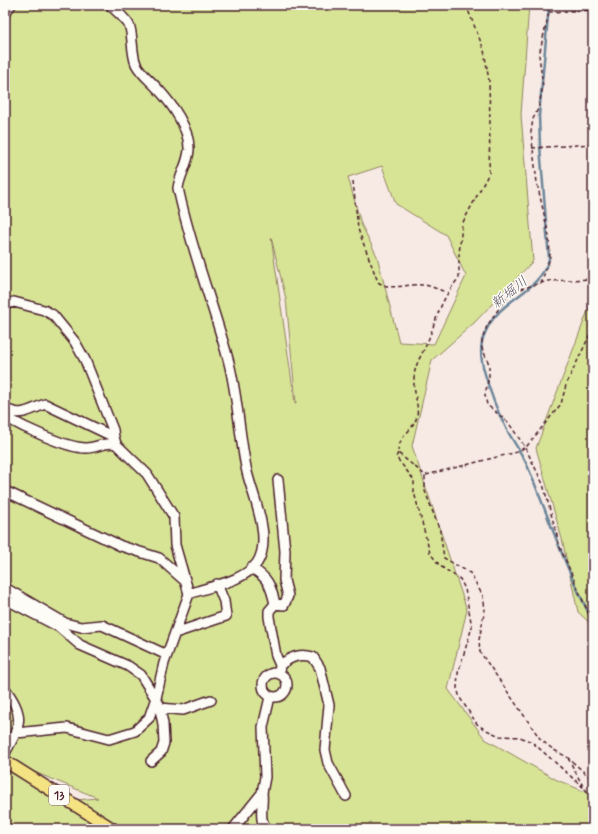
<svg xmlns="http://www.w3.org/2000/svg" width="598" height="834" font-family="Mynerve,'Klee One',sans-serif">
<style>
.green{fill:#d7e496;stroke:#908260;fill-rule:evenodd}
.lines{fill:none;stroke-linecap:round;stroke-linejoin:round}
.stream{stroke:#6c869a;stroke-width:2.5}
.minor-casing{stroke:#4a1f2b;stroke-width:12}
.major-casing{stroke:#4a1f2b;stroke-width:14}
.path{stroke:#4a1f2b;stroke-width:1.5;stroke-dasharray:4 3;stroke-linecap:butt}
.minor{stroke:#fdfcf7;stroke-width:9}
.major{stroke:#f4e382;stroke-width:11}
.labels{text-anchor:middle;stroke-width:3;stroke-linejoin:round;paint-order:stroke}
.shield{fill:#fdfcf7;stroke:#806168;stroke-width:1}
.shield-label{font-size:12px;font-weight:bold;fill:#4a1f2b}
.water-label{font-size:14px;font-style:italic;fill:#5b5362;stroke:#fdfcf7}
</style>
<rect width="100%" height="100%" fill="#f7eae4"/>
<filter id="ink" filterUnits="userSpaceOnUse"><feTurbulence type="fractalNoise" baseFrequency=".025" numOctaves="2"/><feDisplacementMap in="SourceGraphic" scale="8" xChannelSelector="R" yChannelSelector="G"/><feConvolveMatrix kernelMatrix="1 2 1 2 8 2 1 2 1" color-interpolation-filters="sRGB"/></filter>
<g filter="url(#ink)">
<!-- green -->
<path class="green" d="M5,5H529L521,115L533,261L474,323L432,360L412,446L467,610L448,689L485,739L557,780L593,795V829H5ZM382,166L396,204L446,235L466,276L434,344L399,342L377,256L361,224L348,177ZM271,237L286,299L296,403H295ZM15,764L98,798L75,800Z
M593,297V626L578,612L562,539L536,448Z"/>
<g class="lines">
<!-- stream -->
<path class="stream" d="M549,5L539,116L540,146L549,259C538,295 500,297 485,333C479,345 481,361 485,374C490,392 497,411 506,428C512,440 521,452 527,465C549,517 566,571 593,621"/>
<defs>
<path id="minor" d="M110,5C116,11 125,18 129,25C133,32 131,53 136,64C141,74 150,80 158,89C172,104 190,129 189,150C188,164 180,174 178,188C190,246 212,301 228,359C238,396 239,435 247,472C253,497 273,539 257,563C243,582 210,586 189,594
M5,13L11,5
M5,304L14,302L44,310L53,315L75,342L85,360L113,430L114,437
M5,408C20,418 29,410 45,404L114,437L116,444L147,474L174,517L175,545L189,594L164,663L156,698L149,718L135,731L109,739L67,728L16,733
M5,417C23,427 66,448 86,448C96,448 107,441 116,444
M5,491L121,546L159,558L184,580
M251,568C268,577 271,586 275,604L269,611V617L276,656L280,665
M5,588L65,623L81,627L102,625L167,655
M5,599L59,627L80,645L128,666L141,675L159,704L163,724L164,743L161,752L151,761
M275,604L284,605L288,596L284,580L285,551L278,480
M175,633L226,616L224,601L217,584
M263 685a12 12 0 1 1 24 0a12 12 0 1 1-24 0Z
M279,674L280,665C291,657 300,653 313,657L320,668L329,705L325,750L328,763L346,796
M5,689C26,716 20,726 5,753
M160,708L183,710L211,700
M262,793C264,804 257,822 268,829
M233,829L262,793L265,777L263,727L270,697"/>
<path id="major" d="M5,761L113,829"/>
</defs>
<!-- minor casing -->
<use href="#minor" class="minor-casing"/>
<!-- major casing -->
<use href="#major" class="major-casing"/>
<!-- path -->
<path class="path" d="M466,5L484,50L489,81L490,125L489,173L462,224L459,255V278C440,300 438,316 427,343C422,355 414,365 414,379C413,391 419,404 417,416C414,431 398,435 398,453L425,475V491L440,531L444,558L470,573L483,596L485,609L479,640L480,652L541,740L554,750L567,757L593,780
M549,12L593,10
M532,148L593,144
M353,181L358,229L378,282C392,292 406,283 422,285C430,285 439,290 446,292
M593,279L548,281L510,292L487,326L482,340V348L489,364V376L485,395L487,405L508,422L525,447L543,484L560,547L593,624
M541,284L550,258L549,236L537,183L531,132L533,119L538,109L543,87L539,55L549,12L548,5
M398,453L396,457L414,480V492L430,553L440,566L460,579L465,589L472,627L458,673L457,688L460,698L477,724L484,729L500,736L520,737L532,742L584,788
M426,475L517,452L527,446L561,404L566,385L593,328
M568,758L584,788L593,798"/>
<!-- minor -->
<use href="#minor" class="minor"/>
<!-- major -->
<use href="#major" class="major"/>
</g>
</g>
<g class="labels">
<!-- shield labels -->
<rect class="shield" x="49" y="785" width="20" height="20" rx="3"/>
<g class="shield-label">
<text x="59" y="799">13</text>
</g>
<!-- water labels -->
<g class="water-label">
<text transform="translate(509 292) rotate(-39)" y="5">新堀川</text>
</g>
</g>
<!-- margin -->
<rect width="598" height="834" fill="none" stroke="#fdfcf7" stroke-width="20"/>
<rect x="10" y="10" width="578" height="814" fill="none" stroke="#4a1f2b" stroke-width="1.5" filter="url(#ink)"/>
</svg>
